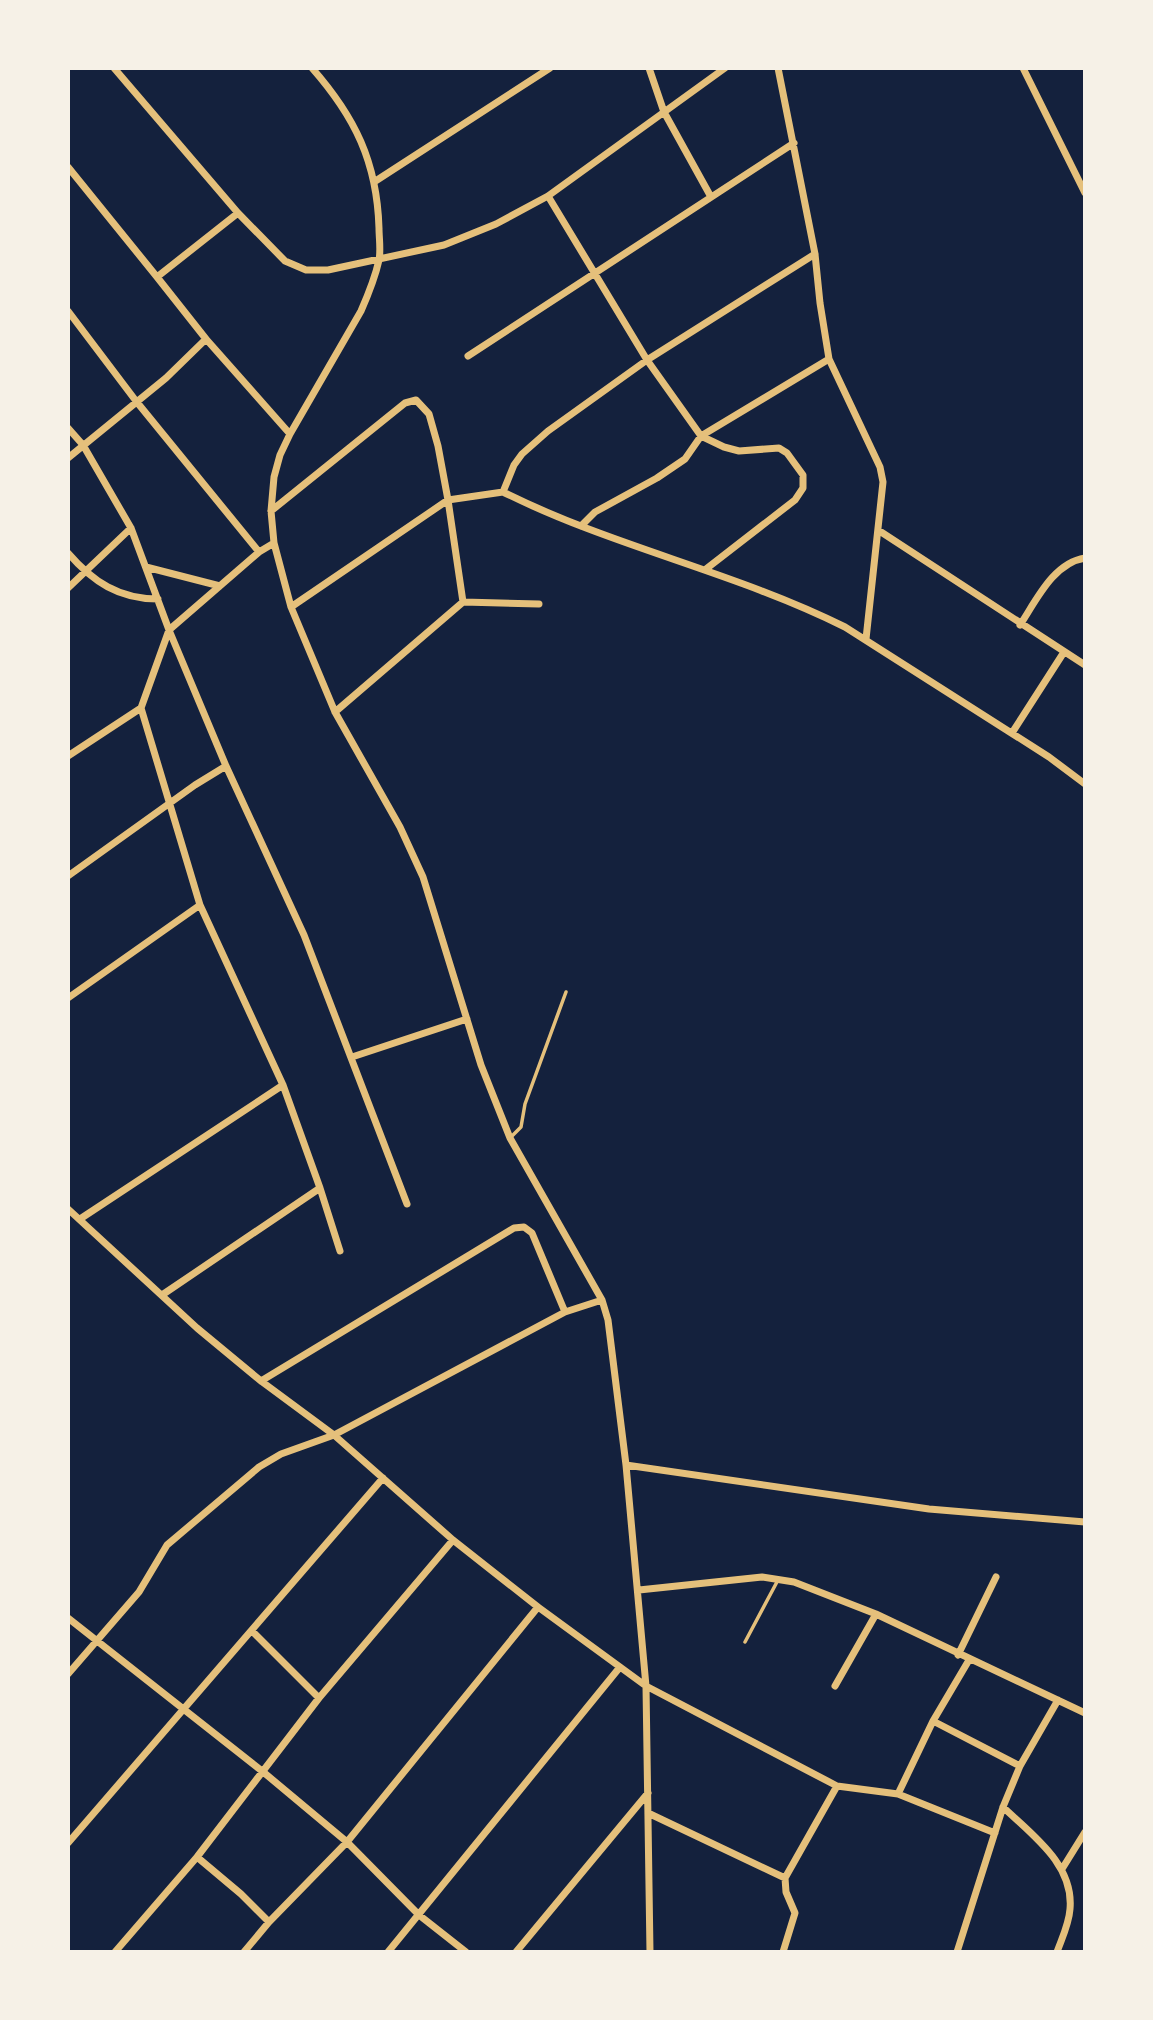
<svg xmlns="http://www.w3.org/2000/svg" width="1153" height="2020" font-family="'Work Sans',sans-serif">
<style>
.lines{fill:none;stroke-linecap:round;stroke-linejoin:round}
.service{stroke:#e5c07b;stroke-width:3.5}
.minor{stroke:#e5c07b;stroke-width:7}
</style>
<rect width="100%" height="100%" fill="#14213d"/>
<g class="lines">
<!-- service -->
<path class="service" d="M510,1138L521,1127L525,1104L566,992
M745,1642L778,1580"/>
<!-- minor -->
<path class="minor" d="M114,68L238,213L285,261L306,270H328L444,245L496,224L548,196L725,68
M312,68C355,117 377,162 379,228C379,238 381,250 379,260C375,278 368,295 361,311L290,434L280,455L274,477L271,511L274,543L291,607L335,712L400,827L423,877L481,1065L510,1138L602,1300L608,1320L626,1465L646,1686L650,1952
M649,68L664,112L711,197
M778,68L815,254L820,303L829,359L880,467L883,482L866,639
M1023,68L1085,193
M68,167L157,277
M374,182L550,68
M548,196L647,360L701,436L724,447L739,451L779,448L787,453L803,475V488L795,500L706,569
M68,311L136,401L259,552
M206,339L290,434
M468,356L794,143
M68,428L83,445L131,528L169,630L226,766L304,935L407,1204
M68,458L166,378L206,339L157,277L238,213
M503,492C613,547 735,572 845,627L1049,757L1085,784
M271,511L405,403L416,400L429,414L438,446L448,500L463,602
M581,526L595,512L657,478L685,459L701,436L829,359
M878,530L1085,665
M68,553C93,582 119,599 158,599
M146,567L220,586
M68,588L131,528
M291,607L448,500L503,492L514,465L522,454L548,431L647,360L815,254
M1020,625C1036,601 1053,563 1085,558
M335,712L463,602L539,604
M1012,733L1064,652
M68,756L141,708
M68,876L195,785L226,766
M68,998L200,905
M352,1057L467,1019
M320,1188L340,1251
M68,1209L197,1328L261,1381L334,1435L453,1540L538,1607L646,1686L837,1786L898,1794L995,1833
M80,1219L283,1085
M162,1295L320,1188L283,1085L200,905L141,708L169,630L259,552L274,543
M261,1381L514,1228L524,1227L532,1233L565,1312
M626,1465L929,1509L1085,1522
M639,1590L762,1577L794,1582L876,1614L1085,1713
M68,1618L262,1771L347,1842L419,1915L466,1952
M252,1631L319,1698
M958,1655L996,1577
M68,1674L139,1592L167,1545L259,1467L281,1454L334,1435L565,1312L602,1300
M835,1686L876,1614
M933,1721L1020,1766
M898,1794L933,1721L969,1660
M1003,1807C1032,1835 1074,1864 1070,1909C1069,1924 1062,1938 1057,1952
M648,1813L785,1878
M68,1843L383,1478
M197,1857L241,1894L269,1922
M1062,1869L1085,1832
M115,1952L197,1857L319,1698L453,1540
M244,1952L269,1922L347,1842L538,1607
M388,1952L620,1667
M516,1952L648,1793
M783,1952L795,1913L786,1892L785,1878L837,1786
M957,1952L1003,1807L1020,1766L1058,1700"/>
</g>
<!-- border -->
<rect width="1153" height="2020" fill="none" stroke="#f6f1e7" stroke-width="140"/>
</svg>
